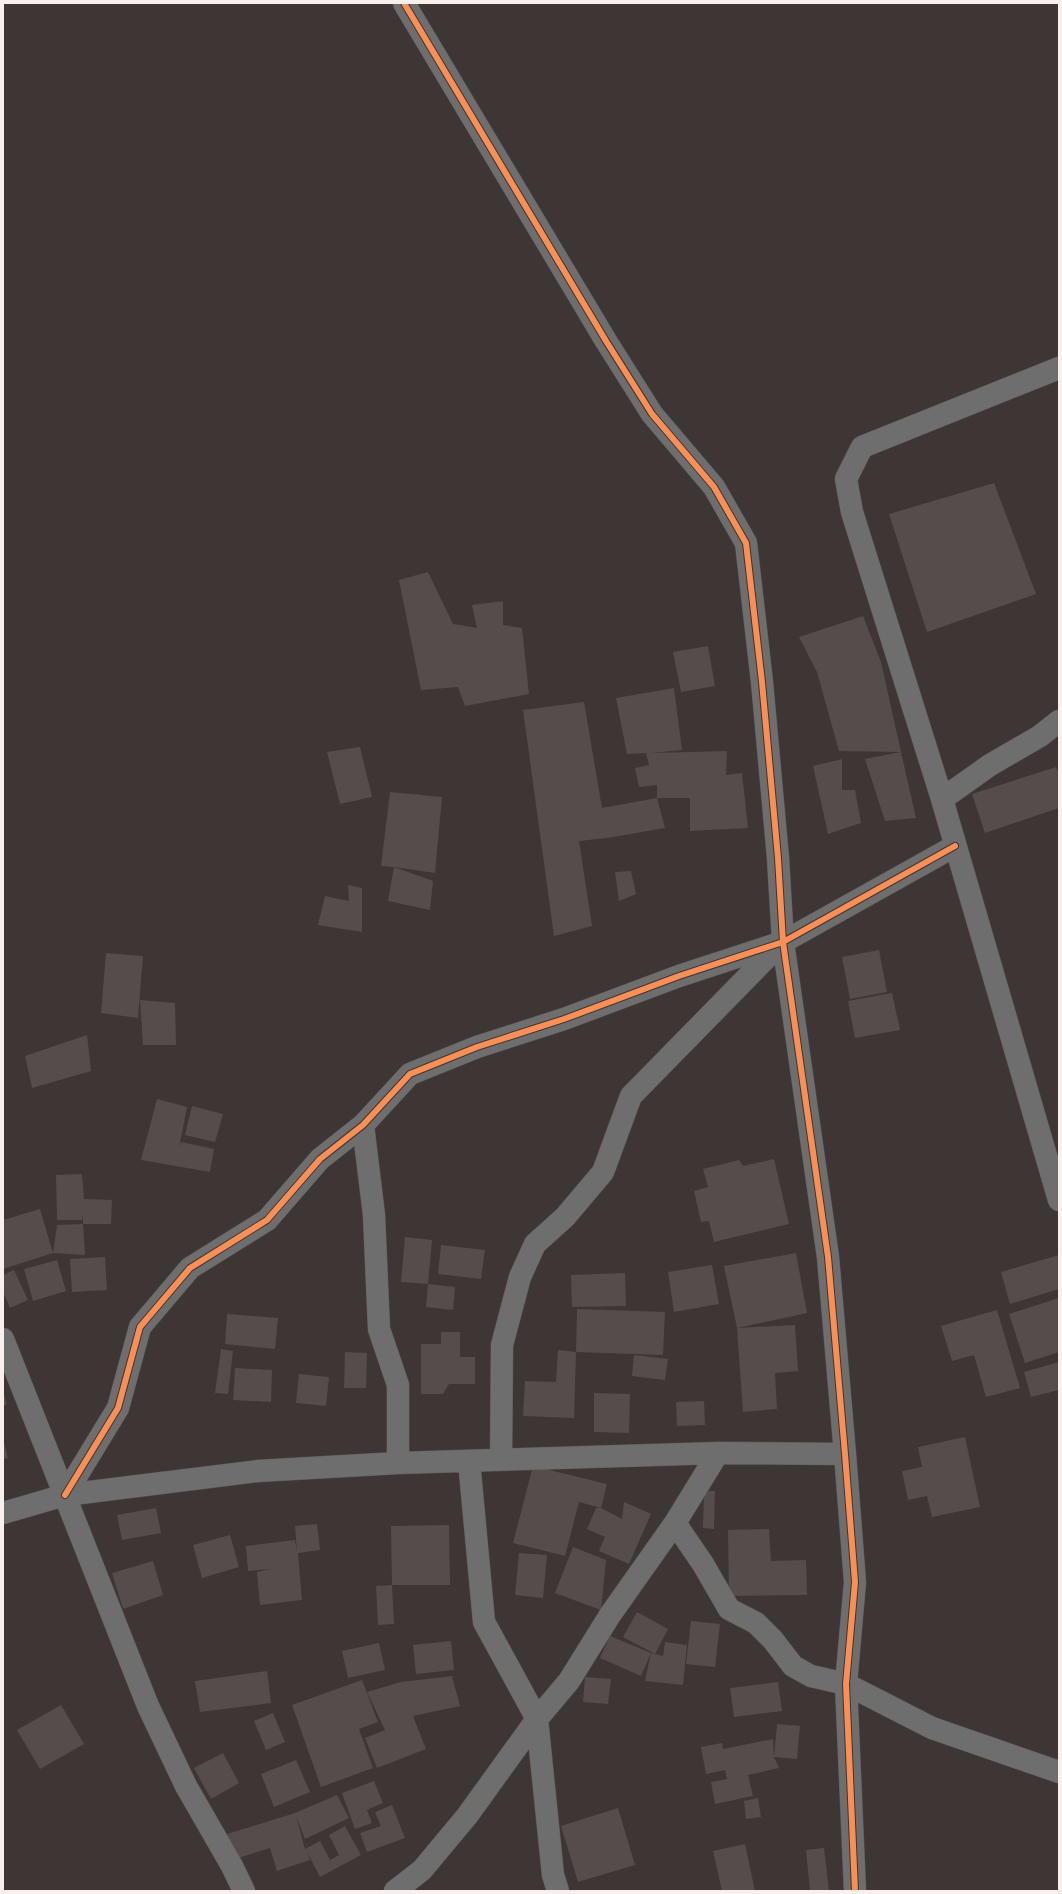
<svg xmlns="http://www.w3.org/2000/svg" width="1062" height="1894" font-family="'Golos Text',sans-serif">
<style>
.building{fill:#544d4c}
.lines{fill:none;stroke-linecap:round;stroke-linejoin:round}
.street-casing{stroke:#5b5452;stroke-width:23}
.street{stroke:#6f6e6e;stroke-width:22}
.cycleway-casing{stroke:#423330;stroke-width:8}
.cycleway{stroke:#f78f57;stroke-width:6}
</style>
<rect width="100%" height="100%" fill="#3e3634"/>
<!-- building -->
<path class="building" d="M994,483L1036,594L927,632L889,514Z
M428,572L453,624L477,628L472,605L503,601V625L522,628L529,694L465,706L458,687L421,690L399,580Z
M863,616L881,662L901,752L839,751L817,672L799,637Z
M708,646L715,686L681,692L673,652Z
M674,688L682,750L651,753L727,751L726,775L742,773L748,828L690,831V798H657V785L639,787L635,768L649,765L646,753L627,754L616,698Z
M584,702L602,808L657,798L665,828L607,838L579,841L592,926L554,936L523,710Z
M360,747L372,797L340,804L327,752Z
M901,752L916,818L885,821L865,759Z
M842,759V790H855L861,823L828,834L813,766Z
M1056,767L1059,775V808L985,833L972,794Z
M390,792L442,797L435,873L394,867L433,881L430,910L388,901L394,867L381,866Z
M631,871L636,894L619,901L615,872Z
M348,885L362,888V932L318,925L325,896L349,901Z
M879,950L887,992L850,999L842,957Z
M106,953L143,956L138,1018L101,1013Z
M892,993L900,1030L855,1038L848,1001Z
M140,1000L175,1003L176,1045H143Z
M87,1035L91,1071L32,1088L25,1056Z
M157,1099L187,1107L179,1148L181,1142L214,1149L210,1172L141,1160Z
M192,1106L223,1114L215,1142L185,1135Z
M774,1159L789,1224L714,1242L709,1221L701,1222L694,1191L708,1187L703,1169L739,1160L743,1166Z
M82,1174L84,1199L112,1200L111,1224H83V1214L82,1220H57L56,1175Z
M40,1209L53,1253L57,1225L83,1224L85,1255L53,1253L3,1269V1220Z
M405,1237L432,1240L428,1284L401,1282Z
M441,1245L485,1250L481,1279L438,1274Z
M796,1253L807,1313L737,1328L724,1266Z
M1059,1255V1289L1010,1304L1001,1272Z
M105,1257L107,1290L72,1292L70,1259Z
M57,1260L66,1291L33,1301L24,1269Z
M712,1265L719,1304L674,1312L668,1272Z
M14,1270L28,1300L10,1308L3,1292V1275Z
M625,1273L626,1306L572,1307L571,1275Z
M428,1284L455,1287L453,1310L426,1307Z
M1059,1298V1352L1025,1363L1009,1314Z
M577,1309L665,1312L663,1355L576,1352Z
M997,1310L1020,1388L986,1397L974,1355L952,1361L941,1326Z
M227,1314L278,1318L275,1349L225,1344Z
M795,1325L798,1371L775,1373L777,1409L743,1412L737,1328Z
M441,1332H460V1357H475V1384H449L443,1394H421V1344H441Z
M221,1349L233,1351L228,1394L215,1393Z
M558,1350L576,1352L574,1418L523,1416L525,1381L556,1382Z
M345,1352L367,1353L366,1388H344Z
M634,1355L668,1359L665,1380L632,1376Z
M1059,1362V1390L1031,1397L1024,1372Z
M235,1368L272,1370L271,1402L233,1400Z
M299,1374L329,1377L326,1406L296,1403Z
M3,1392L7,1404L3,1406Z
M594,1393L630,1394L629,1433L594,1432Z
M704,1401L705,1425L677,1426L676,1402Z
M965,1437L980,1507L932,1517L927,1496L908,1500L902,1471L922,1467L918,1447Z
M3,1439L8,1458L3,1459Z
M533,1466L607,1484L601,1508L579,1502L565,1556L513,1543Z
M704,1491H715L714,1529L703,1528Z
M624,1502L651,1514L629,1564L599,1551L605,1537L587,1529L596,1508H601L622,1519Z
M156,1508L161,1533L122,1540L117,1515Z
M317,1524L320,1550L298,1553L302,1600L260,1605L257,1572L270,1569L248,1571L246,1546L295,1540L297,1552L295,1526Z
M449,1525L450,1585H392L391,1526Z
M769,1529L771,1561L806,1560L807,1595L729,1596L728,1530Z
M230,1535L239,1567L202,1578L193,1545Z
M573,1547L606,1560L601,1610L555,1593Z
M519,1553L547,1555L543,1598L515,1595Z
M153,1561L163,1595L123,1609L112,1573Z
M392,1585L394,1624L378,1625L376,1586Z
M637,1612L668,1629L655,1654L663,1656L665,1642L687,1645L683,1685L645,1681L651,1653L655,1654L623,1637Z
M691,1621L720,1624L715,1667L686,1664Z
M610,1636L651,1653L641,1676L600,1658Z
M451,1641L454,1670L416,1674L413,1645Z
M379,1643L385,1670L348,1678L342,1651Z
M267,1671L271,1703L200,1712L195,1681Z
M452,1676L460,1706L413,1716L426,1749L377,1768L365,1738L385,1730L367,1692L401,1682Z
M585,1677L611,1679L608,1704L583,1702Z
M362,1680L378,1722L359,1729L373,1768L321,1787L292,1705Z
M778,1682L782,1711L734,1717L730,1688Z
M61,1705L84,1744L40,1769L17,1730Z
M273,1713L285,1742L266,1750L254,1721Z
M777,1724L800,1726L797,1759L774,1757Z
M773,1739L774,1757L779,1768L748,1775L753,1796L715,1804L711,1782L727,1779L725,1770L706,1774L701,1747L722,1743L723,1749Z
M223,1753L239,1783L211,1799L194,1768Z
M296,1760L310,1792L274,1807L261,1774Z
M374,1781L383,1803L367,1810L372,1823L355,1829L342,1793Z
M337,1795L349,1818L305,1839L296,1816L305,1849L320,1841L330,1860L339,1855L329,1835L345,1826L361,1855L320,1877L307,1852L310,1860L277,1871L270,1848L235,1859L227,1834L295,1813Z
M758,1798L761,1817L746,1819L744,1801Z
M392,1805L405,1838L367,1852L360,1833L381,1826L375,1812Z
M618,1808L635,1865L578,1882L561,1826Z
M745,1844L755,1891H722L713,1851Z
M824,1848L829,1891H810L806,1850Z"/>
<g class="lines">
<defs>
<path id="street" d="M404,3L606,341L652,414L714,487L746,543L762,682L778,858L783,942L828,1257L845,1454L855,1582L846,1684L855,1891
M1059,368L862,447L846,479L852,512L942,799L1059,1200
M942,799L990,765L1040,736L1059,721
M363,1125L374,1215L379,1329L398,1385V1463
M3,1339L148,1706L186,1786L232,1866L244,1891
M501,1459L502,1345L520,1277L535,1244L565,1217L603,1172L631,1096L780,944
M469,1461L484,1622L537,1719L553,1875L558,1891
M65,1495L118,1408L140,1327L190,1268L267,1220L320,1159L363,1125L410,1074L477,1047L564,1019L679,976L783,942L955,846
M3,1513L65,1495L258,1471L398,1463L718,1453L845,1454
M675,1523L703,1564L729,1609L756,1623L773,1640L793,1666L811,1676L846,1684L932,1728L1059,1772
M395,1891L422,1870L467,1816L537,1719L569,1681L610,1615L675,1523L718,1453"/>
</defs>
<!-- street casing -->
<use href="#street" class="street-casing"/>
<!-- street -->
<use href="#street" class="street"/>
<defs>
<path id="cycleway" d="M404,3L606,341L652,414L714,487L746,543L762,682L778,858L783,942L828,1257L845,1454L855,1582L846,1684L855,1891
M65,1495L118,1408L140,1327L190,1268L267,1220L320,1159L363,1125L410,1074L477,1047L564,1019L679,976L783,942L955,846"/>
</defs>
<!-- cycleway casing -->
<use href="#cycleway" class="cycleway-casing"/>
<!-- cycleway -->
<use href="#cycleway" class="cycleway"/>
</g>
<!-- border -->
<rect width="1062" height="1894" fill="none" stroke="#f9efed" stroke-width="8"/>
</svg>
